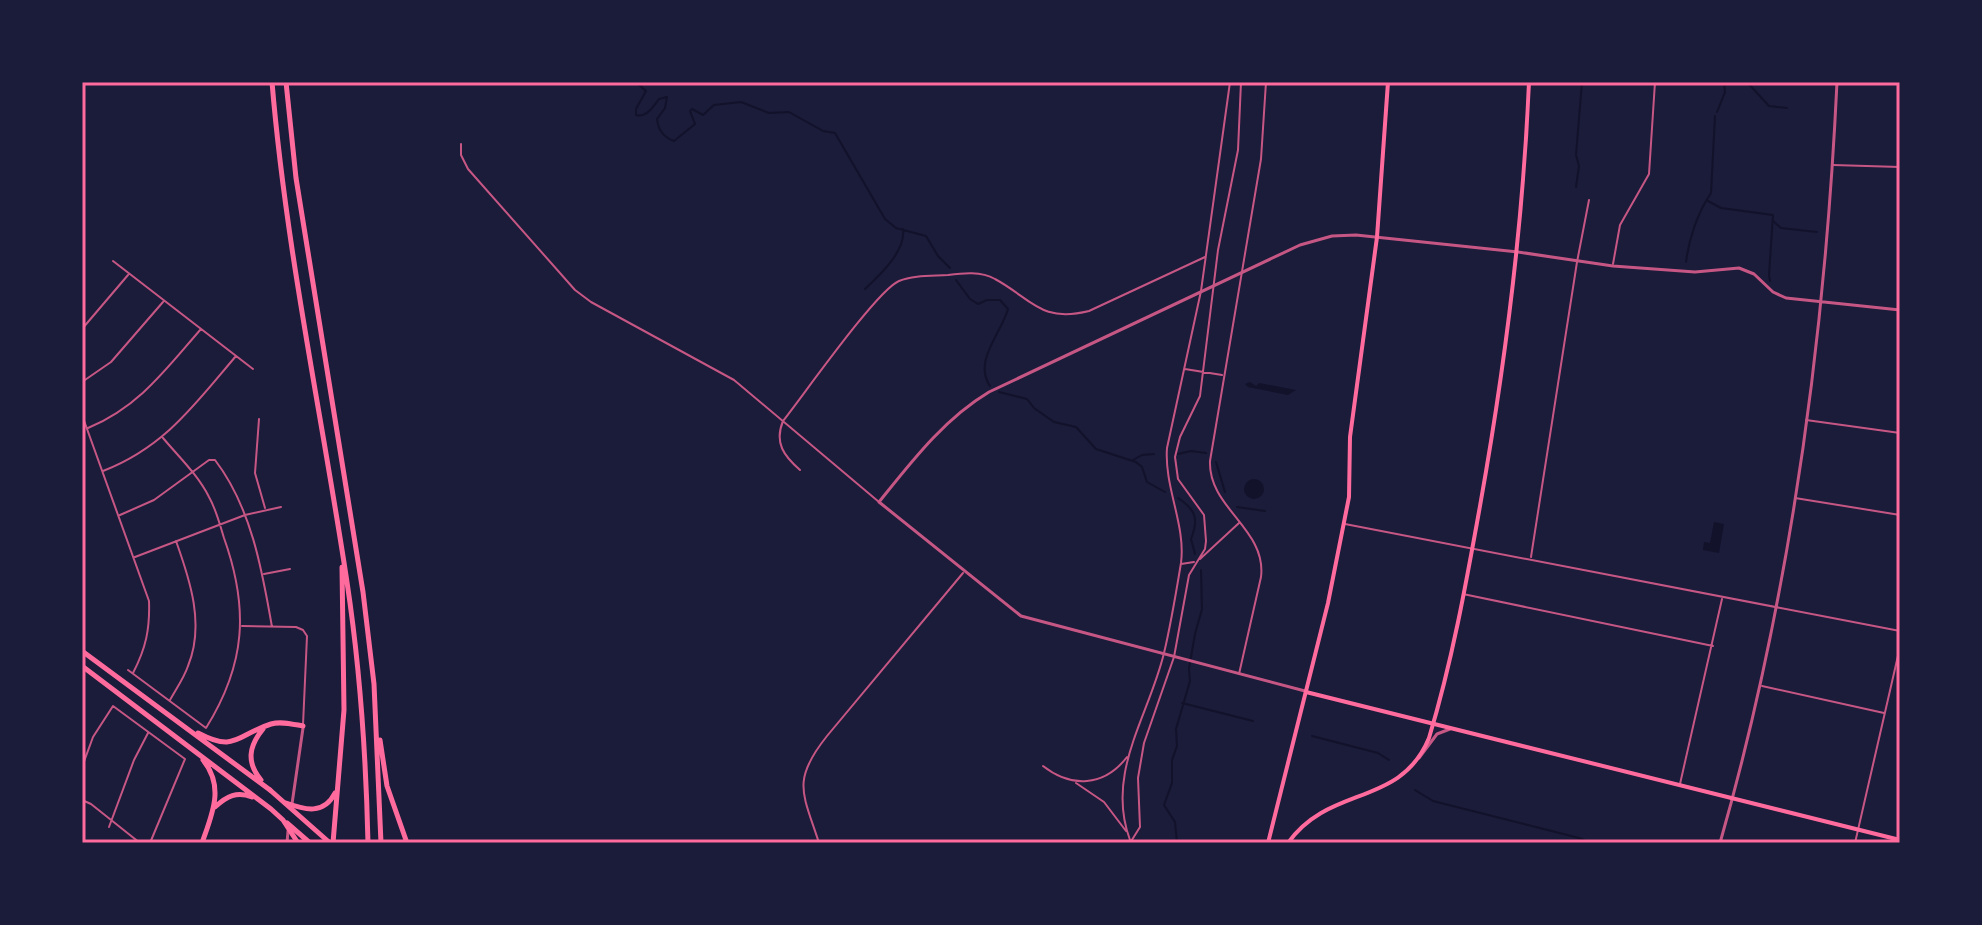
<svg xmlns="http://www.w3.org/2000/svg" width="1982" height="925" font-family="'Open Sans',sans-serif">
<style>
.water{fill:#12122b}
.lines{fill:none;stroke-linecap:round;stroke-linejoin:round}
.stream{stroke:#12122b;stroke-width:2}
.minor{stroke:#c65784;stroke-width:2}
.tertiary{stroke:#c65784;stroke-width:3}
.secondary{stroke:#ff6b9d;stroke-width:4}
.trunk{stroke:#ff6b9d;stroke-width:5}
.motorway{stroke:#ff6b9d;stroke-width:5}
.neatline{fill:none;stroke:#ff6b9d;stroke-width:3}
</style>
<rect width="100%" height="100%" fill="#1b1b3a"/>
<!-- water -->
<path class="water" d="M1250,382L1256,386L1259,383L1296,390L1288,395L1248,387L1245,384Z
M1244 489a10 10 0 1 1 20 0a10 10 0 1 1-20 0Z
M1714,522L1724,524L1719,553L1703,550L1704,542L1710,543Z"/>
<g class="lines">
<!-- stream -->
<path class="stream" d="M640,82L638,84L646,91L636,109V115C646,118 653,107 659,99L667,97L665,108L657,119C658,130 663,137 674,141L695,124L690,111L692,109L703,115L714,105L741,102L769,113L789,112L823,131L835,133L885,219L896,228L926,236L938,256L950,268
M1747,82L1769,106L1787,108
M1717,112L1725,92L1724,82
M1576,187L1579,166L1576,155L1582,82
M1708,201L1721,208L1773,215L1769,275L1770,281
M1773,221L1781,228L1817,232
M1686,262C1689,238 1698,212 1711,193L1715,116
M956,280L970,299L978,304L987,300H1000L1008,309C1001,334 973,361 990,386
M865,289C880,275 906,251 903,229
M999,392L1027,399L1034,408L1054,422L1076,427L1096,449L1136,462L1142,467L1147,482L1165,492
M1178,454L1191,451L1206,453
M1133,460L1142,455L1154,454
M1216,462L1225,492
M1178,498C1196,510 1199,519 1191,539L1195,554
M1237,507L1265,511
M1182,703L1253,721
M1312,736L1378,753L1389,760
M1415,790L1433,801L1579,838L1590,843
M1177,843L1175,822L1164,805L1172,783V760L1177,746L1176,729L1190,681L1189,669L1195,634L1202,609L1201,570"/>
<!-- minor -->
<path class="minor" d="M461,144V155L468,169L575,290L591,302L734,380L879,502
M1833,165L1900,167
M113,261L253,369
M1613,264L1620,225L1649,174L1655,82
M82,329L128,275
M1185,369L1222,375
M82,382L111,362L163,302
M82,415L149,601C150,629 146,648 133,673
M259,419L255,473L265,508
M1806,420L1900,433
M88,428C139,407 166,369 201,329
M800,470C784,456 774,443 783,421C803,396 877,290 899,281C913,275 932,276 948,275C963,273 981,271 995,279C1032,299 1040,323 1089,311L1205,257
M103,471C165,447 195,404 236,356
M1795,498L1900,515
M120,515L154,500L209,460H215C251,507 262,569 272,627
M1345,524L1900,631
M135,557L245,515L281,507
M1531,557L1577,262L1589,200
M1200,559L1239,523
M1181,564L1194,562
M264,574L290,569
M1463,594L1713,646
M242,626L296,627L303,630L307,636L303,725
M128,670L206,728C246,664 249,608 224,538C220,525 216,509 209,497C198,475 179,457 163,438
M1239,674L1261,577C1267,529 1208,508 1210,461L1261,159L1266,82
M1762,686L1884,713
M170,700C176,689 184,678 188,666C205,625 190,580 176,541
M1043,766C1071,788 1104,787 1127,757
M82,767L93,737L113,706L185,759L150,843
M1076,783L1104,802L1126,831
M1680,784L1722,599
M82,800L91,804L140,843
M109,827L134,760L148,733
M1130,840C1105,773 1149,716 1164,653C1171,624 1176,593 1181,563C1186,525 1164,487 1167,448L1201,291L1230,82
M819,843C803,793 791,781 827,736L963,573
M1130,843L1140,827L1138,778L1144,743L1174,657L1189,575L1205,549L1206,541L1204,515L1178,479L1175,457L1180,437L1200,396L1218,250L1238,150L1241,82
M1855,843L1900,647"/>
<!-- tertiary -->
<path class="tertiary" d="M1305,691L1021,616L879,502C912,461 944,419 989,392L1300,245L1332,236L1356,235L1518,252L1613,266L1695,272L1739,268L1754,274L1773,292L1786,298L1900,310
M1419,758L1437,734L1450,729
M292,804L303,728
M287,843L288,831
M1720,843C1790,598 1825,336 1837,82"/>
<!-- secondary -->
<path class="secondary" d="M1306,692L1900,840
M1268,843L1328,603L1349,497L1350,437L1377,237L1388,82
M1288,843C1330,784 1400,808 1429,738C1452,662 1466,584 1480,506C1505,366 1523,224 1529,82"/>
<!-- trunk -->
<path class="trunk" d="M270,790L330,843
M287,823L310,843"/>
<!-- motorway -->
<path class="motorway" d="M272,82C286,250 322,416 347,582C360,668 366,756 368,843
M286,82L296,178L363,592L374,684L381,843
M82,651L270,790
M82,666L271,809L283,820L298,843
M198,733C236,753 236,735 271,724C281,721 292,724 303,726
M380,740L387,786L407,843
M261,780C246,762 249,746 263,729
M286,803C305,810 324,815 335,793
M215,807C227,796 237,791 252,797
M202,843C212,814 225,787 203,760
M333,843L344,710L342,567"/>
</g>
<!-- border -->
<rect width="1982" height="925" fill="none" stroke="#1b1b3a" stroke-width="168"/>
<rect x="84" y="84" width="1814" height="757" class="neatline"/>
</svg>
